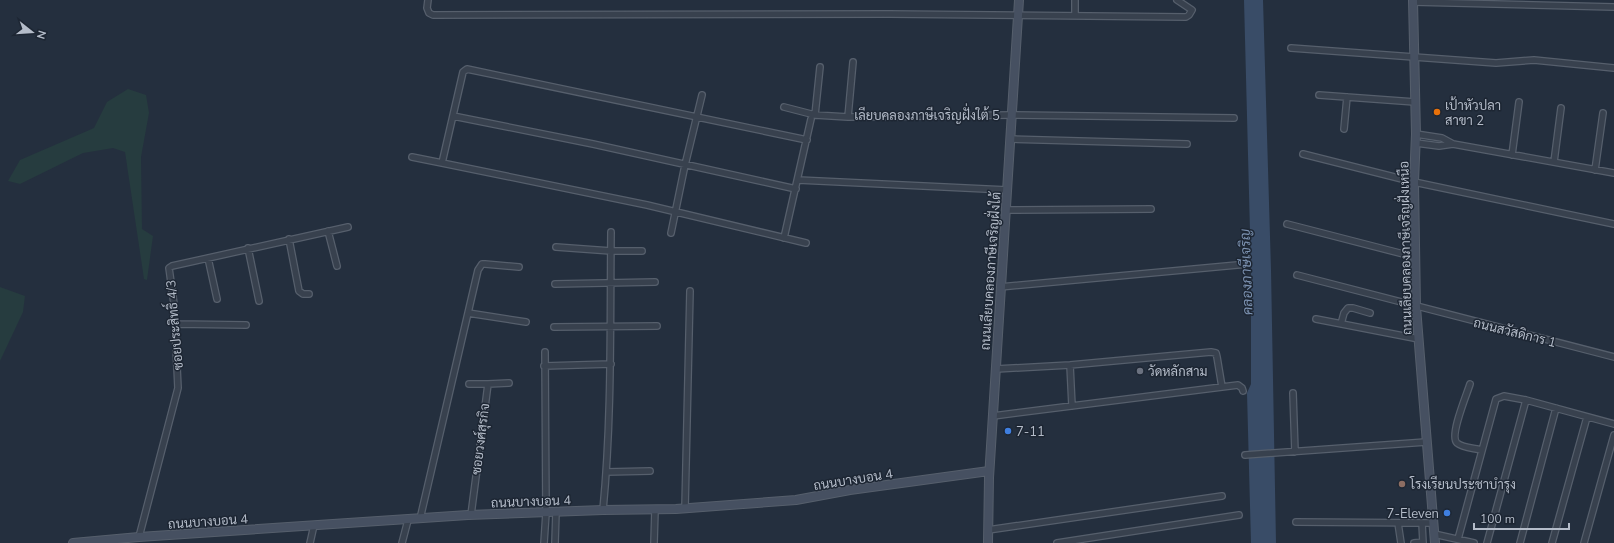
<svg xmlns="http://www.w3.org/2000/svg" width="1614" height="543" font-family="'Nunito Sans',Sarabun,sans-serif">
<style>
.green{fill:#263c3f}
.water{fill:#394c67}
.lines{fill:none;stroke-linecap:round;stroke-linejoin:round}
.street-casing{stroke:#565f6c;stroke-width:8}
.secondary-casing{stroke:#565f6c;stroke-width:10}
.street{stroke:#38414e;stroke-width:5.5}
.secondary{stroke:#465061;stroke-width:8}
.food-dot{fill:#e8710a;stroke:#1d2633;stroke-width:1.5}
.worship-dot{fill:#6b7280;stroke:#1d2633;stroke-width:1.5}
.shop-dot{fill:#3f7fe0;stroke:#1d2633;stroke-width:1.5}
.education-dot{fill:#8d6e63;stroke:#1d2633;stroke-width:1.5}
.labels{text-anchor:middle;stroke-width:3;stroke-linejoin:round;paint-order:stroke}
.poi-label{font-size:13px;fill:#b4bcc9;stroke:#1d2633;text-anchor:start}
.street-label{font-size:13px;fill:#b4bcc9;stroke:#1d2633}
.water-label{font-size:14px;font-style:italic;fill:#7c92b1;stroke:#1d2633}
</style>
<rect width="100%" height="100%" fill="#242f3e"/>
<!-- green -->
<path class="green" d="M128,89L146,95L149,113L141,157L142,229L153,236L147,280L144,279L125,152L113,148L83,153L20,184L8,181L20,160L94,128L107,102Z
M0,287L25,296L23,312L0,361Z"/>
<!-- water -->
<path class="water" d="M1244,0H1263L1271,270L1276,543H1251L1247,393L1251,384V270Z"/>
<g class="lines">
<defs>
<path id="street" d="M428,0L427,8L429,13L433,15L889,14L1186,17L1189,15L1192,10L1177,0
M1413,2L1614,7
M1075,15V0
M1291,48L1496,63L1534,60L1614,68
M853,62L848,117L1012,115L1234,118
M820,67L815,115L848,117
M1319,95L1415,102
M784,107L815,115
M453,116L593,144L796,189
M1344,129L1347,97
M1416,134L1442,138L1453,144L1614,173
M1010,139L1187,144
M1416,143L1439,146L1453,144
M1303,154L1414,182L1614,224
M1512,155L1519,102
M412,157L442,163L463,72L467,69L807,140
M1554,162L1561,108
M442,163L647,205L806,243
M1595,170L1603,113
M798,180L1007,190
M1005,210L1151,209
M1287,224L1415,257
M328,231L337,266
M671,233L685,165L702,95
M784,238L811,119
M289,239L299,291L303,294H309
M556,247L611,251H642
M248,248L259,301
M208,258L217,299
M1297,275L1614,357
M555,284L655,282
M1000,287L1248,264
M468,313L526,322
M1316,319L1419,339
M176,324L246,325
M1341,324L1344,313L1348,308H1353L1370,313
M554,327L657,326
M1070,365L1072,406
M544,366L611,364
M996,369L1070,365L1211,352L1216,353L1217,357L1222,387
M469,384H488
M1470,384C1467,394 1449,436 1457,443C1463,448 1474,448 1481,450
M1293,393L1295,452
M993,416L1222,387L1238,385L1242,388L1243,391
M1245,455L1426,442
M606,472L650,471
M685,508L690,291
M603,510C612,417 610,325 611,232
M471,515L488,384L509,383
M420,519L478,270L482,264H485L519,267
M1296,522L1432,523
M1398,523L1401,543
M1422,523L1423,543
M988,530L1222,496
M1434,534L1474,543
M139,537L178,388L174,304L169,268L172,266L348,227
M1458,539L1496,399L1504,396L1526,400L1614,424
M310,543L314,525
M402,543L408,520
M544,543L546,513L545,352
M555,543L556,512
M654,543L655,510
M1057,543L1239,515
M1414,543L1423,542
M1487,543L1526,400
M1520,543L1556,408
M1552,543L1587,417
M1584,543L1614,435"/>
<path id="secondary" d="M1413,0L1416,134L1414,182L1416,307L1435,543
M73,543L139,537L468,515L603,510L676,509L796,500L850,490L989,471
M988,543L989,478L1019,0"/>
</defs>
<!-- street casing -->
<use href="#street" class="street-casing"/>
<!-- secondary casing -->
<use href="#secondary" class="secondary-casing"/>
<!-- street -->
<use href="#street" class="street"/>
<!-- secondary -->
<use href="#secondary" class="secondary"/>
</g>
<!-- markers -->
<circle class="food-dot" cx="1437" cy="112" r="4"/>
<circle class="worship-dot" cx="1140" cy="371" r="4"/>
<g class="shop-dot">
<circle cx="1008" cy="431" r="4"/>
<circle cx="1447" cy="513" r="4"/>
</g>
<circle class="education-dot" cx="1402" cy="484" r="4"/>
<g class="labels">
<!-- poi labels -->
<g class="poi-label">
<text x="1445" y="110">เป้าหัวปลา<tspan x="1445" dy="15">สาขา 2</tspan></text>
<text x="1148" y="376">วัดหลักสาม</text>
<text x="1016" y="436">7-11</text>
<text x="1410" y="489">โรงเรียนประชาบำรุง</text>
<text x="1439" y="518" text-anchor="end">7-Eleven</text>
</g>
<!-- street labels -->
<g class="street-label">
<text x="927" y="120">เลียบคลองภาษีเจริญฝั่งใต้ 5</text>
<text transform="translate(1405 248) rotate(-91)" y="5">ถนนเลียบคลองภาษีเจริญฝั่งเหนือ</text>
<text transform="translate(990 271) rotate(-86)" y="5">ถนนเลียบคลองภาษีเจริญฝั่งใต้</text>
<text transform="translate(174 325) rotate(-95)" y="5">ซอยประสิทธิ์ 4/3</text>
<text transform="translate(1515 332) rotate(14)" y="5">ถนนสวัสดิการ 1</text>
<text transform="translate(480 439) rotate(-83)" y="5">ซอยวงศ์สุรกิจ</text>
<text transform="translate(853 479) rotate(-9)" y="5">ถนนบางบอน 4</text>
<text transform="translate(531 501) rotate(-2)" y="5">ถนนบางบอน 4</text>
<text transform="translate(208 521) rotate(-4)" y="5">ถนนบางบอน 4</text>
</g>
<!-- water labels -->
<g class="water-label">
<text transform="translate(1246 272) rotate(-92)" y="5">คลองภาษีเจริญ</text>
</g>
</g>
<!-- north arrow -->
<g transform="translate(32 32) rotate(107)" stroke="#1d2633" stroke-width="3" paint-order="stroke">
<path d="M0-3L7 15L0 10L-7 15Z" fill="#b4bcc9"/>
<text y="-6" font-size="11" font-weight="bold" text-anchor="middle" fill="#b4bcc9">N</text>
</g>
<!-- scale -->
<path d="M1474 523v6h95v-6" fill="none" stroke="#b4bcc9" stroke-width="2"/>
<text x="1480" y="523" font-size="12" fill="#b4bcc9" stroke="#1d2633" stroke-width="3" paint-order="stroke">100 m</text>
</svg>
